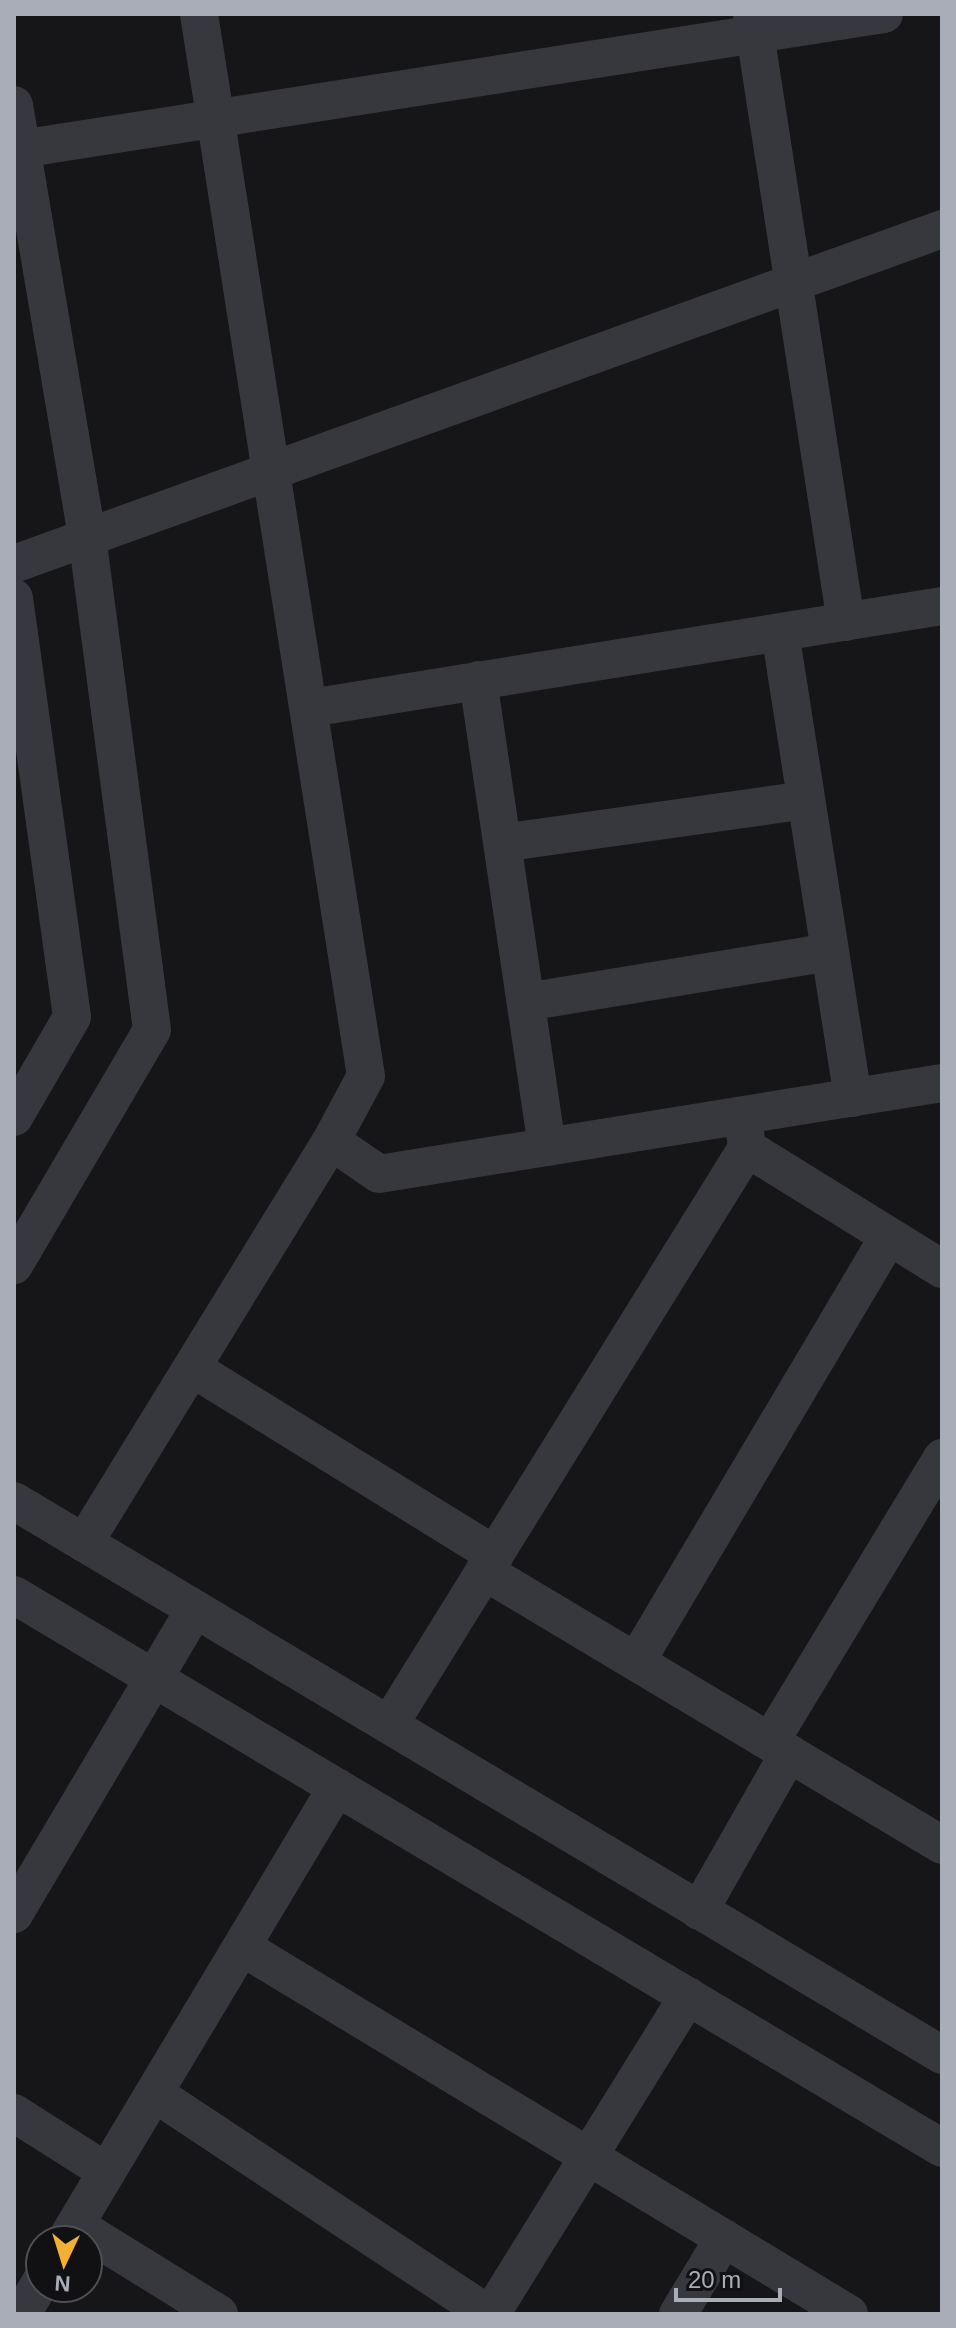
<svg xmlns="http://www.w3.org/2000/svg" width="956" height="2328" font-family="Helvetica,sans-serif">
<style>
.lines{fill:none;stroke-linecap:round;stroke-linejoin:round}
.street{stroke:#37383d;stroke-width:38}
</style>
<rect width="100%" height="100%" fill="#161618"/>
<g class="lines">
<!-- street -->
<path class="street" d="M752,14L846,622
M14,105L87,536L152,1030L14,1265
M14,150L884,14
M14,564L942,229
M14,598L72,1017L14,1117
M780,632L853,1098
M478,680L547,1147
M310,708L942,606
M502,843L806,800
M526,1002L830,952
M331,1141L379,1174L942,1083
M747,1148L942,1269
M192,1368L495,1555
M14,1501L942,2055
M84,1543L331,1141L366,1076L199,14
M484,1571L942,1845
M14,1595L942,2148
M636,1662L889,1236
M389,1725L747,1148L743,1115
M770,1742L942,1458
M699,1911L789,1753
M14,1914L195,1609
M242,1947L849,2314
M154,2093L488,2314
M14,2113L107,2172
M75,2225L219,2314
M66,2240L337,1787
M22,2314L40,2283
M491,2314L688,1996
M678,2314L724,2238"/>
</g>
<!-- border -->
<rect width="956" height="2328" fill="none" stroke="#a8adb8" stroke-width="32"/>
<!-- north arrow -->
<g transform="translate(64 2264) rotate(184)"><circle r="38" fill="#111113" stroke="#4d4f55" stroke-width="2"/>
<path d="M0-6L14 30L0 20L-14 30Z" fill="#f2b134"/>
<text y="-12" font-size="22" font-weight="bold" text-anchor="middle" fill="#a8adb8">N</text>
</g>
<!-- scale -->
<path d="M676 2288v12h104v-12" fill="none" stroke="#a8adb8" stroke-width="4"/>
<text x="688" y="2288" font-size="24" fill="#a8adb8" stroke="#111113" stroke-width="6" paint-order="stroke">20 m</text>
</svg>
